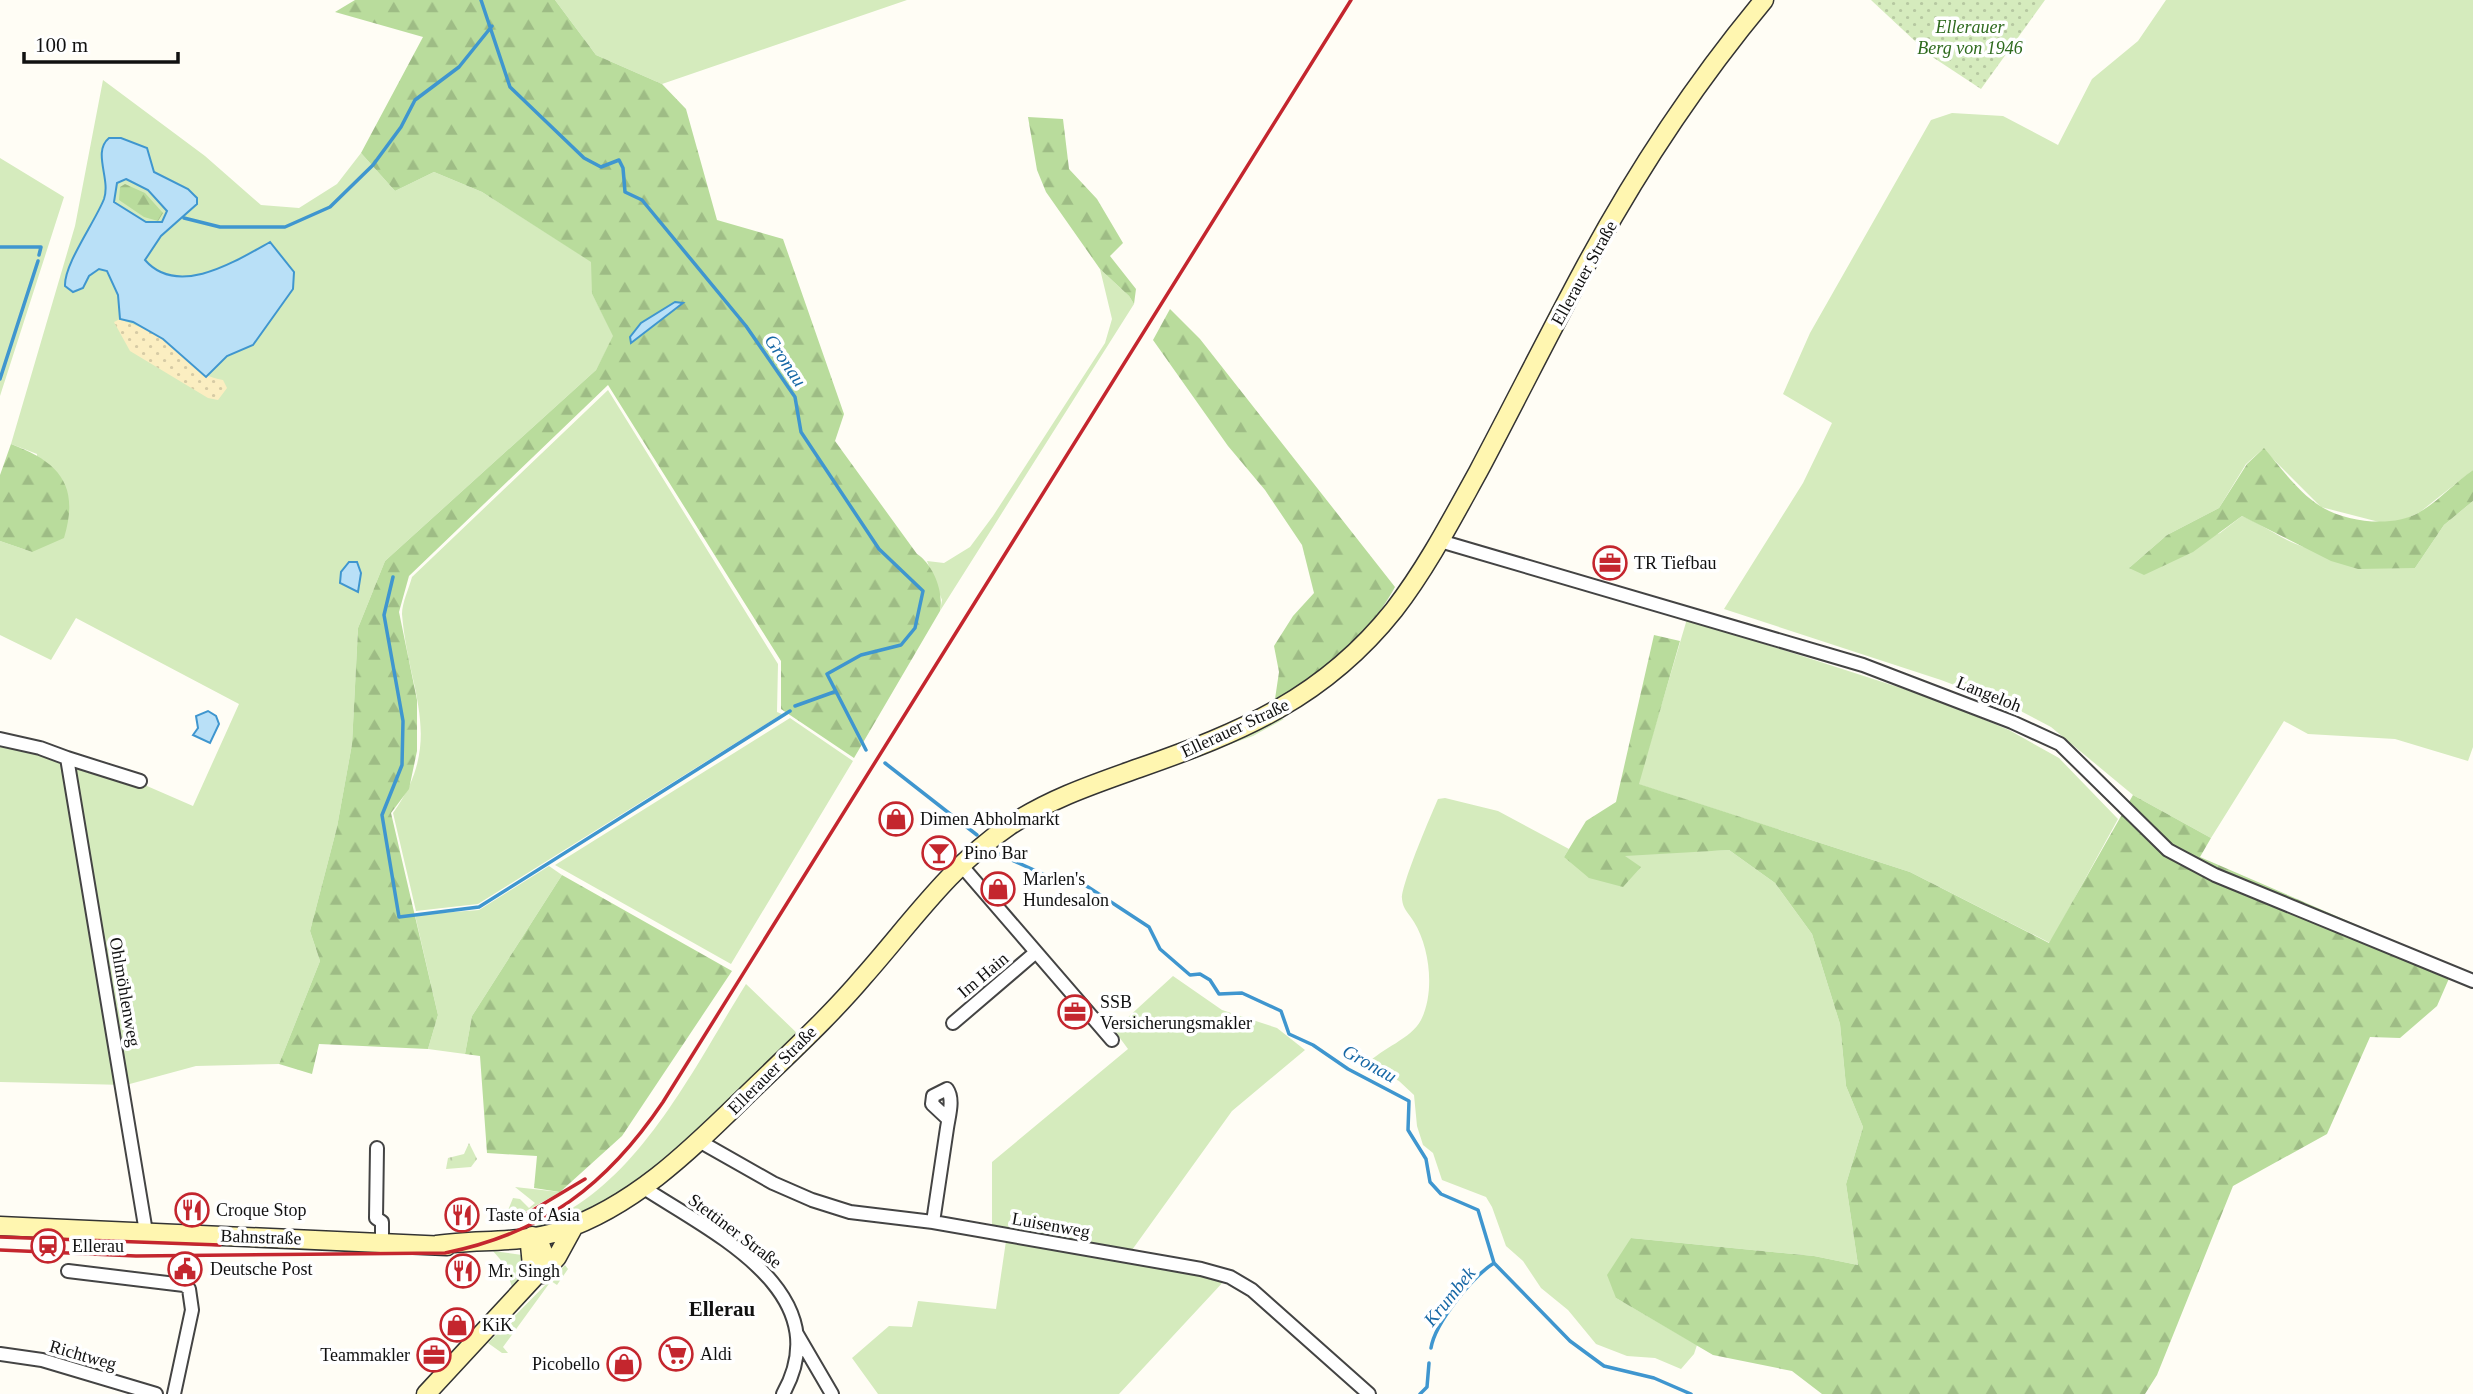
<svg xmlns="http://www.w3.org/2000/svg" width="2473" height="1394" font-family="'Times New Roman',serif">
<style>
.grass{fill:#d5ebbd}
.forest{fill:url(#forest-firs)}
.sand{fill:url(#sand-dots)}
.park{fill:url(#park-crowns)}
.garden{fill:url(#garden-dots)}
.water{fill:#b9e0f7;stroke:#3f96cf;stroke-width:2;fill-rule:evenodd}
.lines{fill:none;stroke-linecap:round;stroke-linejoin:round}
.stream{stroke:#3f96cf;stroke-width:3.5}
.street-casing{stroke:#444;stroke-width:16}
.secondary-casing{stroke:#333;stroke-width:21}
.street{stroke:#fff;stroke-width:12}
.secondary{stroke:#fff6b0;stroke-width:18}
.rail{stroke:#c4262e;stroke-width:3.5}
.labels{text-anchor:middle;stroke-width:7;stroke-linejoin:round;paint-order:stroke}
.park-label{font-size:18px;font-style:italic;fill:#2f6b1f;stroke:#fff}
.street-label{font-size:18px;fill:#111;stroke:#fff}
.poi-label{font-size:18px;fill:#111;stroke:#fff;text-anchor:start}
.water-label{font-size:19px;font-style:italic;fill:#1768a6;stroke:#fff}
.quarter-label{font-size:21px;font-weight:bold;fill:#111;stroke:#fff}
</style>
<defs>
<pattern id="forest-firs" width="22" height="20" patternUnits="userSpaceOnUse" patternTransform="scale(1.75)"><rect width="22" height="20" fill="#b9dc9c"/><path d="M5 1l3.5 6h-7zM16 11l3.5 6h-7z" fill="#9ebc85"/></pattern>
<pattern id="sand-dots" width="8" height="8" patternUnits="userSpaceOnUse" patternTransform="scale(1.75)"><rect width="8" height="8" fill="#fbeec1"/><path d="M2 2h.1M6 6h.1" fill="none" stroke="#d6cba5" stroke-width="1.8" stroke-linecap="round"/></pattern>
<pattern id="park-crowns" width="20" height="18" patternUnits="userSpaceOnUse" patternTransform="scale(1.75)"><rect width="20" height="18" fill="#d5ebbd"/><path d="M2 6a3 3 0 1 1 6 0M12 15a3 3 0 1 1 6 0" fill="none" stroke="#b6c8a1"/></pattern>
<pattern id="garden-dots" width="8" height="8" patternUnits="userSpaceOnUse" patternTransform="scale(1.75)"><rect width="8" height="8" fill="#d5ebbd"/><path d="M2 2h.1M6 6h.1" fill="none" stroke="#b6c8a1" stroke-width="1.8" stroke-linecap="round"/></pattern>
</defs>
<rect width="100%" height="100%" fill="#fffdf5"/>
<!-- grass -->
<path class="grass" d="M555,0H907L662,84L596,55Z
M2166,0H2473V470L2420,512L2401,521L2383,523L2321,507L2263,449L2246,464L2219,508L2167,535L2129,568L2220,533L2242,516C2262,524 2281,539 2301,546C2336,557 2378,567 2415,568L2444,525L2473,501V747L2468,761L2395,739L2308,734L2284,721L2211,838L2133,795L2051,727L2013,707L1941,680L1724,609L1803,483L1832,423L1783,394L1810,333L1931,120L1952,113L2003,116L2058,145L2092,79L2138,41Z
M103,80L205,156L261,205L299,208L337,184L361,153L395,191L434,172L482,192L592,262V294L614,336L596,370L385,561L358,628L352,744L337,827L310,931L320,961L279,1064L196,1066L126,1085L0,1082V737L48,743L193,806L239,704L76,618L51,660L0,635V541L32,552L37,454L11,444L75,226Z
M0,158L64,197L0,396Z
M1100,269L1129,296L1134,304L940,611L942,600L927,561L944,563L970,547L993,516L1105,343L1112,319Z
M608,390L778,664L777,712L782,714L478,904L416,911L393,813C446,740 408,691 402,614C402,603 409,588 412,577Z
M1687,619L1932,698L2009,730L2059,758L2118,819L2050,943L1910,872L1638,784Z
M1278,717L1284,719L1253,736L1098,791Z
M790,718L853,761L731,964L555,865Z
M1445,798L1498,811L1569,849L1564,857L1729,850L1775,883L1812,934L1840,1024L1846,1086L1863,1127L1846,1184L1858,1265L1814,1256L1631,1238L1616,1298L1697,1345L1694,1354L1681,1369L1655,1358L1627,1356L1596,1344L1568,1310L1541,1288L1523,1261L1506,1246L1492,1207L1486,1197L1442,1180L1433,1153L1423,1145L1417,1126L1414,1095L1399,1081L1367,1064C1382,1048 1411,1039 1421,1020C1435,992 1430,948 1414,922C1409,913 1403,910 1402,899C1401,885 1431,815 1438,799Z
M549,866L562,875L472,1016L465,1054L428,1049L438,1015L415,915L479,910Z
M1173,976L1222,1010L1277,1028L1305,1050L1232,1111L1132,1250L992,1226V1162L1128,1049L1114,1030Z
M746,984L800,1036C718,1116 636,1210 518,1232C532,1227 546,1222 558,1216C644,1173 697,1062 746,984Z
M515,1187L560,1192L502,1225L513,1198L520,1199L529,1208L535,1203Z
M1006,1241L1225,1280L1119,1394H878L852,1358L889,1326L912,1327L918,1301L996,1309Z
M493,1251L522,1255L524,1274L516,1286L512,1287L505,1265Z
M565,1265L568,1269L557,1285L551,1281L503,1347L508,1353H502L488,1343Z"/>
<!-- forest -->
<path class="forest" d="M355,0H555L596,55L662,84L686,109L717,220L783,239L844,414L835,441L917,554C933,564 944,592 940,611L854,758L781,709V661L608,385L409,576L399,612L417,700V751L409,789L391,813L438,1015L428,1049L319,1044L312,1074L279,1064L320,961L310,931L337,827L352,744L358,628L385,561L596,370L613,336L592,294L591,262L482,192L434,172L395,191L361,153L423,37L335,12Z
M1028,117L1063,119L1069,169L1097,199L1123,243L1110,256L1136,289L1134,304L1129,296L1100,269L1046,192L1037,170Z
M125,184L145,193L163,213L158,221L144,217L119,200L120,187Z
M1170,309L1200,339L1395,587C1374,626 1320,690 1275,699L1279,672L1274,646L1293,616L1314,593L1302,545L1265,490L1228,446L1153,340Z
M11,444C59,462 80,485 64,538L32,552L0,541V475Z
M2264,448C2281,468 2298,492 2320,506C2345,522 2392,528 2418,513C2438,502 2454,483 2473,470V501L2444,525L2415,568L2358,569L2331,561L2242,516L2193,552L2144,575L2129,568L2167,535L2219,508L2247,464Z
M1654,635L1680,641L1639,784L1910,872L2049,943L2133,795L2211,838L2200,857L2454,967L2437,1006L2400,1038L2370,1037L2327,1134L2233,1186L2157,1375L2145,1394H1822L1792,1371L1713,1355L1616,1298L1607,1275L1631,1238L1814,1256L1858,1265L1846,1184L1863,1127L1846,1086L1840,1024L1812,934L1775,883L1729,850L1625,856L1641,867L1623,887L1589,878L1564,857L1586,821L1616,802Z
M562,875L732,971L622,1136L560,1192L534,1188L537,1156L487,1153L480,1056L465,1054L472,1016Z"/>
<!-- sand -->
<path class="sand" d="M120,319C134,326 151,329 165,340C185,356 196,376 223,380L227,388L218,400L208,398L130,351L114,322Z"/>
<!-- park -->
<path class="park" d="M469,1143L477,1159L471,1167L446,1169L448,1158L464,1154Z"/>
<!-- garden -->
<path class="garden" d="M1871,0H2045L1981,89L1931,56Z"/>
<!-- water -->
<path class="water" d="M109,138H121L147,148L154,172L188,189L197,198V204L161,236L145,260C178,298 236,261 270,242L294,272L293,289L253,345L227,356L206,377L163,339L133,322L120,319L118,295L107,271L99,269L89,276L83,288L73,292L65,286C64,264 95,222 104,199C111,179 92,152 109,138ZM126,179L148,190L167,211L162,222H146L114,202L117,183Z
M675,302L683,303L631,343L630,337L641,323Z
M349,562H357L361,573L358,592L340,583L341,572Z
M208,711L216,716L219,724L210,743L193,735L198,728L196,716Z"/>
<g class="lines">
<!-- stream -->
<path class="stream" d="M481,0L510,87L584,158L601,167L619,160L623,168L625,192L642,200L746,326L795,397L801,432L879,549L923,591L915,628L901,645L861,655L827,674L866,750
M184,218L220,227H285L330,207L373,165L401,127L415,100L459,67L492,26
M0,247H41L39,255
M0,379L38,261
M393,577L384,615L403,721L402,765L382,815L399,917L479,907L790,711
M795,706L834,692
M885,763L977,835
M992,851L1045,875L1082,883L1149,927L1160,949L1190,975L1200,974L1210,980L1219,994L1242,993L1281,1011L1289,1034L1313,1045L1348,1069L1409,1101L1408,1130L1426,1159L1430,1182L1441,1194L1478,1210L1494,1263L1570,1341L1604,1366L1654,1378L1691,1394
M1431,1348C1435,1323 1472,1277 1494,1263
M1420,1394L1427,1387L1429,1363"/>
<defs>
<path id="street" d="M1440,541L1863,665L2012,722L2060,744L2168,850L2215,875L2473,981
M0,739L40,748L67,758L146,1232
M67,758L140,781
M961,865L1112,1040
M953,1023L1036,952
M699,1141L773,1183L812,1200L850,1212L933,1222L1201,1269L1230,1277L1252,1290L1369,1394
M377,1148L376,1218L382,1222V1242
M644,1188C713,1233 840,1292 783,1394
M933,1222L947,1128C949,1115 954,1099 947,1089L933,1096L932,1104L948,1119
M68,1271L184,1285L189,1289L192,1310L174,1394
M797,1334L832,1394
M0,1354L42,1360L156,1394"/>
<path id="secondary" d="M0,1226L447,1246
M437,1245C477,1239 521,1244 560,1231C640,1204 698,1142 757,1085C793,1050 831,1015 864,976C910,924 950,866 1009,826C1049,799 1094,784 1139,768C1242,732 1324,698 1394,610C1427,567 1452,519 1478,472C1514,404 1548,336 1584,269C1635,174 1695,83 1764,0
M542,1274L557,1257L574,1226
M529,1281L532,1266L530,1245
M426,1394L540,1271L545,1257L538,1239L532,1236"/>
</defs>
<!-- street casing -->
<use href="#street" class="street-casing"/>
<!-- secondary casing -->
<use href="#secondary" class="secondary-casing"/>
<!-- street -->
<use href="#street" class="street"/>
<!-- secondary -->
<use href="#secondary" class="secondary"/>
<!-- rail -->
<path class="rail" d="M513,1222L585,1179
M0,1237L220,1245
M0,1250L136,1256L445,1253C544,1233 607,1185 663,1102L1351,0"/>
</g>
<!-- icons -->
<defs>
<symbol id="office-ring" viewBox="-11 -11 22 22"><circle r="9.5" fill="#fff" stroke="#c4262e" stroke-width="1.5"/><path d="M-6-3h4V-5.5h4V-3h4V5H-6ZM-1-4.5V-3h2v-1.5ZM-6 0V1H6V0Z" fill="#c4262e"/></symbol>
<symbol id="shop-ring" viewBox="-11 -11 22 22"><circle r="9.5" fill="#fff" stroke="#c4262e" stroke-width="1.5"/><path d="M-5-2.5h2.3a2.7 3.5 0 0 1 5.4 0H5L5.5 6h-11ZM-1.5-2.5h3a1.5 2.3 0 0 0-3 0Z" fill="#c4262e"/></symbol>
<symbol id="bar-ring" viewBox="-11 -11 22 22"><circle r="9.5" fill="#fff" stroke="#c4262e" stroke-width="1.5"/><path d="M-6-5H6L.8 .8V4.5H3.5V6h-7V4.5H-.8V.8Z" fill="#c4262e"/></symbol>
<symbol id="restaurant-ring" viewBox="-11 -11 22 22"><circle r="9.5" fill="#fff" stroke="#c4262e" stroke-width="1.5"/><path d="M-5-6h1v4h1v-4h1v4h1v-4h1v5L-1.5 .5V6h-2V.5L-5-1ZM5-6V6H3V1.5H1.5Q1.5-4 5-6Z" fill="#c4262e"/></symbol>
<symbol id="station-ring" viewBox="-11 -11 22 22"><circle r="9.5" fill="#fff" stroke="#c4262e" stroke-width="1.5"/><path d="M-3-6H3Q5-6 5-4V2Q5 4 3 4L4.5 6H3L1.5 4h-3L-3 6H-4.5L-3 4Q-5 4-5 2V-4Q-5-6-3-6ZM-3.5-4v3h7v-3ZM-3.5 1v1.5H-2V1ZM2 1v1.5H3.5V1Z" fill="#c4262e"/></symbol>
<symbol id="civic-ring" viewBox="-11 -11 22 22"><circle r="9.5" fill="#fff" stroke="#c4262e" stroke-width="1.5"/><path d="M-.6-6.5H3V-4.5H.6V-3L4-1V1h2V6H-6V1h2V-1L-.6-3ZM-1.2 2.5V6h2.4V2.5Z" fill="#c4262e"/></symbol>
<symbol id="supermarket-ring" viewBox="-11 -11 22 22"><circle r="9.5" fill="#fff" stroke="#c4262e" stroke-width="1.5"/><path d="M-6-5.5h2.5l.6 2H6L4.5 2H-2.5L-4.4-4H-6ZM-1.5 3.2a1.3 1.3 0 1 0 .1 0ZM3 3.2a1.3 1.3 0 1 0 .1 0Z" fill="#c4262e"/></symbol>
</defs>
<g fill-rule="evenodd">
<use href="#office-ring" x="1591" y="544" width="38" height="38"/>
<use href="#shop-ring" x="877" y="800" width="38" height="38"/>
<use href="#bar-ring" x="920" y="834" width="38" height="38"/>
<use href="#shop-ring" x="979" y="870" width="38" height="38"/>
<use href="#office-ring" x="1056" y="993" width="38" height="38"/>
<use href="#restaurant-ring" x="173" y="1191" width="38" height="38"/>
<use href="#restaurant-ring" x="443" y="1196" width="38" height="38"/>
<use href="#station-ring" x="29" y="1227" width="38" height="38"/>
<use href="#civic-ring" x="166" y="1250" width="38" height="38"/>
<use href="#restaurant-ring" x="444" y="1252" width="38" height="38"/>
<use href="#shop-ring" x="438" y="1306" width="38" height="38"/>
<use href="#supermarket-ring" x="657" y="1335" width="38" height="38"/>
<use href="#office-ring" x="415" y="1336" width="38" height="38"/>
<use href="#shop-ring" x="605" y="1345" width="38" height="38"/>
</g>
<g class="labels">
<!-- park labels -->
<g class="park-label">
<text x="1970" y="33">Ellerauer<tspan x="1970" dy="21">Berg von 1946</tspan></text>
</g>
<!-- street labels -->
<g class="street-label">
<text transform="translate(1584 273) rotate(-61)" y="6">Ellerauer Straße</text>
<text transform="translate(1989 694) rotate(22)" y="6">Langeloh</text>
<text transform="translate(1235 728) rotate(-25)" y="6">Ellerauer Straße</text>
<text transform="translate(983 975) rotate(-40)" y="6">Im Hain</text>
<text transform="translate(125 992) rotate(80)" y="6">Ohlmöhlenweg</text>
<text transform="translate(772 1070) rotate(-45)" y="6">Ellerauer Straße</text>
<text transform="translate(1051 1225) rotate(10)" y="6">Luisenweg</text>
<text transform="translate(735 1231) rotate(37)" y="6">Stettiner Straße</text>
<text transform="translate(261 1237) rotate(2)" y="6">Bahnstraße</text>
<text transform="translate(83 1355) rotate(16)" y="6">Richtweg</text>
</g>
<!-- poi labels -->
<g class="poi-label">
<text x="1634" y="569">TR Tiefbau</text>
<text x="920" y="825">Dimen Abholmarkt</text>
<text x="964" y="859">Pino Bar</text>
<text x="1023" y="885">Marlen's<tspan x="1023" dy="21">Hundesalon</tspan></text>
<text x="1100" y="1008">SSB<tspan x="1100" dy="21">Versicherungsmakler</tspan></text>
<text x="216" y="1216">Croque Stop</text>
<text x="486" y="1221">Taste of Asia</text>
<text x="72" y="1252">Ellerau</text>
<text x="210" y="1275">Deutsche Post</text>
<text x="488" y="1277">Mr. Singh</text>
<text x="482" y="1331">KiK</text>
<text x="700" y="1360">Aldi</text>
<text x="410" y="1361" text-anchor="end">Teammakler</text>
<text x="600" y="1370" text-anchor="end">Picobello</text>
</g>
<!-- water labels -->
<g class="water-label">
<text transform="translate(786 360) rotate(56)" y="7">Gronau</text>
<text transform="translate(1370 1063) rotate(29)" y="7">Gronau</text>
<text transform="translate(1449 1296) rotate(-51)" y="7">Krumbek</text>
</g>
<!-- quarter labels -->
<g class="quarter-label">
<text x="722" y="1316">Ellerau</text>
</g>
</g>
<!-- scale -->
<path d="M24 52v10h154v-10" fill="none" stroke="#111111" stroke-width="3.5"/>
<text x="35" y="52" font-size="21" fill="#111111" stroke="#ffffff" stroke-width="5" paint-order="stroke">100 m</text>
</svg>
